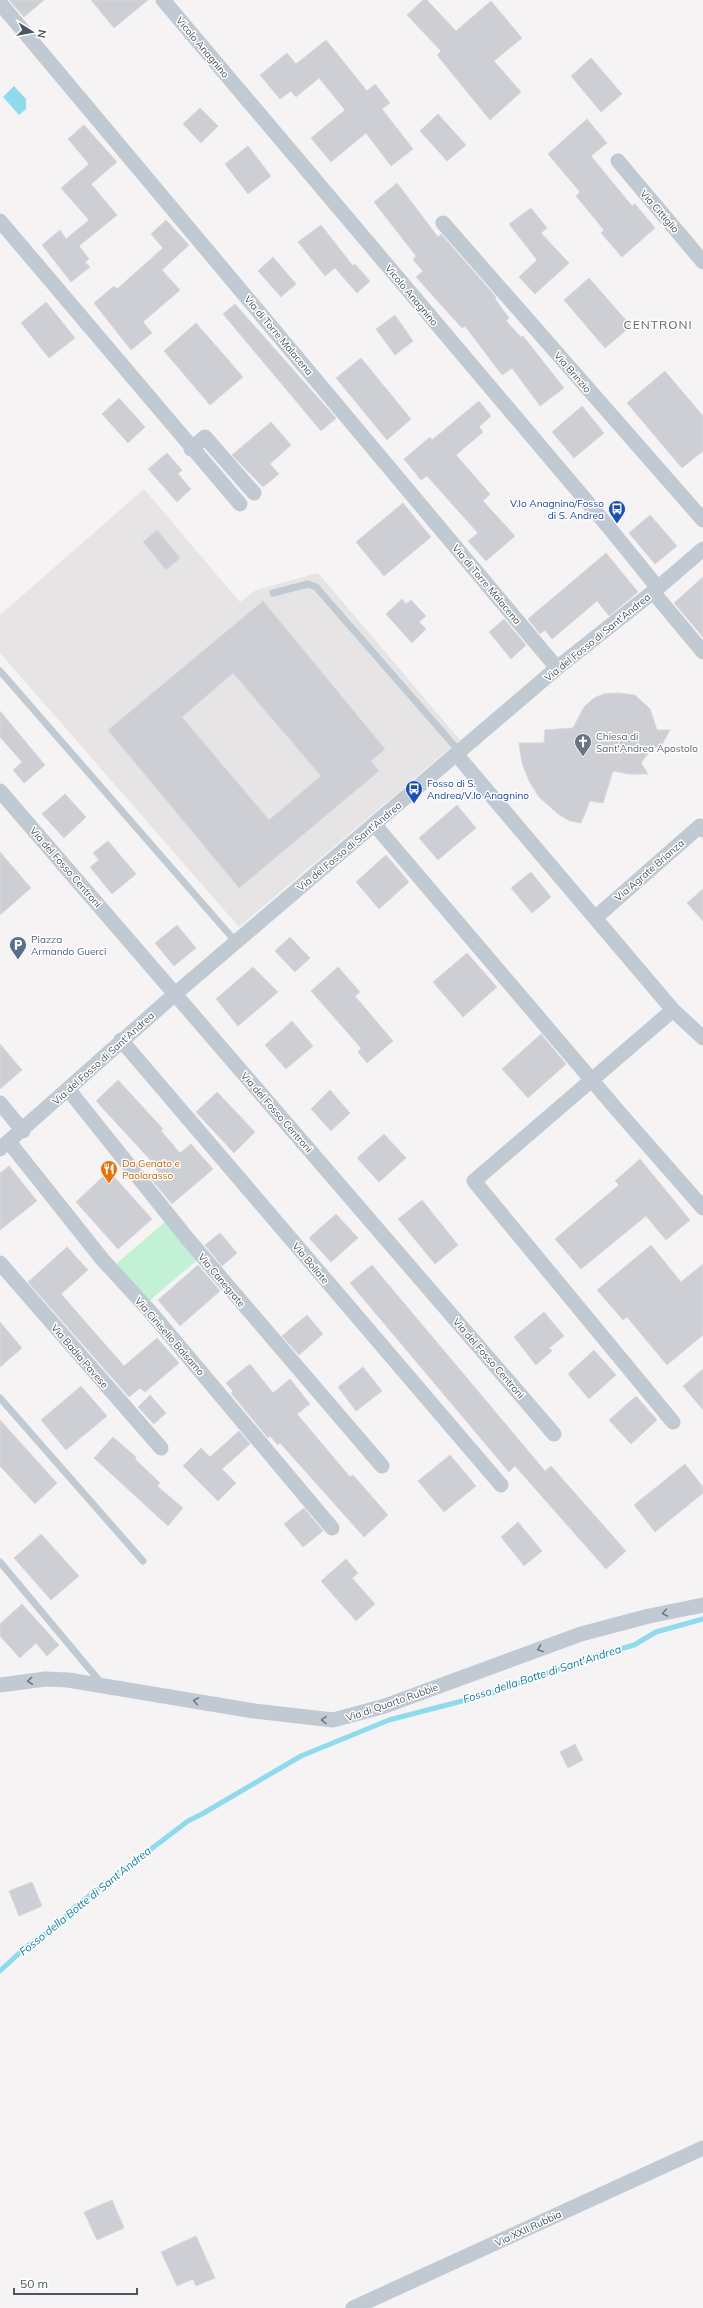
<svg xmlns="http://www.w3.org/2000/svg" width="703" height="2308" font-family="Mulish,sans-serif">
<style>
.education{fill:#e6e4e5}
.green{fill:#c3f1d5}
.water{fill:#90daee}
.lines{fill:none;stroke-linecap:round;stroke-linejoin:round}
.stream{stroke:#90daee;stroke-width:5}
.building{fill:#cdcfd5;stroke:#d7d9de;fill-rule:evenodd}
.service{stroke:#c1cad2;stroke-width:7}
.minor{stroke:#c1cad2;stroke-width:15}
.oneway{stroke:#6e7983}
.labels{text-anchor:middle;stroke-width:3;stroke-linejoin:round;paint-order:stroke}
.street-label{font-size:10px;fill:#4a5661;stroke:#fff}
.transit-label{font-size:10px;fill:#164399;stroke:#fff;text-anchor:end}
.worship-label{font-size:10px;fill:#5b616d;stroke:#fff;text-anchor:start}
.service-label{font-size:10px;fill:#4e5e75;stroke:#fff;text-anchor:start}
.food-label{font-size:10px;fill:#c56008;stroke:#fff;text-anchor:start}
.water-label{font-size:11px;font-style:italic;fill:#0c7c9b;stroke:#fff}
.quarter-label{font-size:12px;letter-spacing:1px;fill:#5f6368;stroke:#fff}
</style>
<rect width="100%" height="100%" fill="#f5f3f3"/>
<!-- education -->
<path class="education" d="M144,489L240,602L256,590L318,573L460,740L239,927L0,653V615Z"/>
<!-- green -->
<path class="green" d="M165,1222L197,1260L148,1302L116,1264Z"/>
<!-- water -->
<path class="water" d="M14,86L26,99V109L19,115L3,97Z"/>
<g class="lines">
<!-- stream -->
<path class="stream" d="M0,1971L27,1946L52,1930L76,1906L188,1821L202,1814L301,1756L389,1720L489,1694L595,1656L634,1645L656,1632L703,1619"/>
</g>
<!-- building -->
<path class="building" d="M9,0H44L24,17Z
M91,0H148L114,28Z
M423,0H427L456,31L491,1L522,38L494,61L521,92L490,120L437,55L441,51L407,15Z
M326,40L367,91L375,84L390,103L382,109L413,149L391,166L366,133L331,162L311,138L345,110L319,78L296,97L291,91L280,99L260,75L287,53L296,64Z
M591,58L622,94L601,112L571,76Z
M200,108L218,126L201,143L183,124Z
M438,114L466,145L447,161L420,131Z
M587,119L607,143L591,156L632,206L635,204L655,228L622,257L601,233L604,230L576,196L580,192L548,154Z
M84,125L117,162L91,184L117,215L79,246L89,259L85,262L90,267L71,282L42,245L60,230L66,239L89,220L61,188L89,164L68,139Z
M248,146L271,176L248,194L225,164Z
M397,183L438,237L441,234L496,297L495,299L509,318L506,321L521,337L523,336L564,388L540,406L512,368L502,375L465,326L462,328L416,277L423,271L413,260L416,256L374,202Z
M531,208L547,228L541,233L569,263L535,294L519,277L537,260L509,224Z
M166,220L189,245L162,270L180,290L143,322L152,333L131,350L94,303L114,286L117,289L163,248L151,234Z
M321,225L353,266L355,264L370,281L357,293L335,268L325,276L298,242Z
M273,257L296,284L281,297L258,271Z
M589,278L631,326L605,348L564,300Z
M46,302L75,338L49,358L21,323Z
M235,304L336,418L321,431L223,314Z
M395,315L413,341L395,355L376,329Z
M196,323L243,377L210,405L164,351Z
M361,358L411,419L387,440L336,378Z
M665,371L703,416V451L682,468L627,403Z
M119,398L145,427L128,443L102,414Z
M479,401L491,416L479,427L483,432L456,455L490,494L483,501L515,536L486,561L468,541L478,533L427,476L421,480L404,459L430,437L432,440Z
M582,406L604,433L574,458L552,432Z
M271,422L291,445L270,464L279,474L263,487L232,455Z
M167,453L182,470L178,474L191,489L177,502L148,469Z
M403,503L431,537L384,576L356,542Z
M650,515L677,546L655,564L629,533Z
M157,530L180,558L166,570L143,542Z
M606,553L638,592L609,616L597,601L552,639L545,630L540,634L528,619Z
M703,577V637L674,603Z
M402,599L406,604L411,600L426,616L419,622L426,629L412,643L386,614Z
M263,601L385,749L371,761L379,771L239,888L108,730ZM233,673L321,776L269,820L182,717Z
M504,619L526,645L511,659L489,632Z
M618,693L635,695L650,709L657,730H670L660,748L653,747L641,763L648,774H629L613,771L603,803L590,801L581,823L570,821L558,814L539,797L529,781L522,763L519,743H544L545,730L573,728L584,707L594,698L604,694Z
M0,711L45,765L24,783L13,770L22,762L0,737Z
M65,794L86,817L64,838L42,814Z
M457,805L476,828L438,860L419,838Z
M108,841L136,874L112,894L90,867L99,860L93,853Z
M0,852L31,888L0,915Z
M386,855L409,882L379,909L356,882Z
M531,872L551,897L532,913L511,888Z
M703,889V921L687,903Z
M177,925L196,948L174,966L155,943Z
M290,937L310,958L295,972L275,951Z
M467,953L497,987L463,1017L433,982Z
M253,967L278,992L238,1026L216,999Z
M338,967L360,992L355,996L393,1041L367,1063L358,1052L361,1048L311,991Z
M292,1021L313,1046L286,1069L265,1045Z
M541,1034L566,1064L528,1098L502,1069Z
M0,1044L22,1070L0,1089Z
M118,1080L163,1129L161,1131L180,1153L191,1144L213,1169L172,1204L151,1179L159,1172L154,1166L155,1165L96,1101Z
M330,1090L350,1113L331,1131L311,1109Z
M217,1092L255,1132L234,1153L196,1112Z
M384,1134L406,1158L379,1182L357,1158Z
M640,1159L690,1220L666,1240L646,1216L581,1269L555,1239L619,1185L615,1181Z
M9,1166L37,1201L0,1230V1173Z
M109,1171L152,1219L118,1249L76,1202Z
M422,1200L458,1245L435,1264L398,1219Z
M336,1214L358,1238L331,1262L309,1238Z
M220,1233L237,1253L222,1266L205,1245Z
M651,1245L681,1282L703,1264V1335L667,1365L627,1317L623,1320L597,1290Z
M67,1247L88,1270L61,1294L124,1366L157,1338L179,1363L145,1392L140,1388L129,1397L28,1282Z
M198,1265L220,1291L180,1326L158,1300Z
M372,1265L545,1471L551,1466L626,1551L606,1569L515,1466L509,1472L350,1283Z
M544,1312L564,1336L549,1348L552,1351L536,1365L514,1337Z
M307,1315L323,1334L299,1355L282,1336Z
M0,1322L22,1348L0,1367Z
M594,1350L616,1375L589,1399L568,1374Z
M250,1364L273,1393L290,1379L310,1404L297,1414L350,1477L353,1475L388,1515L364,1537L280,1443L278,1445L270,1436L268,1438L231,1393L233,1391L226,1383Z
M363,1367L382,1391L356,1411L338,1387Z
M703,1369V1410L683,1386Z
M81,1386L107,1416L66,1450L41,1420Z
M150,1395L166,1413L154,1424L138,1407Z
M636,1396L657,1420L631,1444L609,1420Z
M0,1420L57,1483L35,1504L0,1466Z
M239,1431L250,1444L222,1469L236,1483L218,1501L183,1466L201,1448L210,1457Z
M113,1437L136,1457L135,1459L160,1483L157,1486L183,1508L168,1526L94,1458Z
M450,1455L476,1486L444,1512L418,1481Z
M685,1464L703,1487V1493L655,1532L634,1505Z
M304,1508L323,1531L303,1547L284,1524Z
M518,1522L542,1551L524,1566L501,1537Z
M41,1534L79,1576L51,1600L14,1558Z
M346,1559L358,1573L352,1578L375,1604L356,1621L321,1581Z
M22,1604L59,1645L47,1656L36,1643L20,1658L0,1636V1624Z
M575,1744L583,1760L568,1768L560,1752Z
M32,1882L42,1906L19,1916L9,1891Z
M112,2200L124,2228L97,2240L84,2212Z
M196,2236L215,2278L196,2286L193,2279L177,2286L161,2252Z"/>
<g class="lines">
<!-- service -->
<path class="service" d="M273,593L308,584L316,587L459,751
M0,671L236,942
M0,1398L143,1561
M0,1562L102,1684"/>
<!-- minor -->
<path class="minor" d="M163,0L611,530L658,588
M0,3L557,668
M618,161L703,262
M0,221L240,504
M443,223L703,520
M191,449L205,437L254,493
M653,592L703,652
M456,754L673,1010
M0,791L554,1434
M374,824L618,1111L703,1208
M595,918L700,826L703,830
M121,1040L501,1485
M68,1089L186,1237L382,1466
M0,1103L23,1131
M9,1142L102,1259L148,1309L332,1528
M0,1149L175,994L557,668L653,592L703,549
M0,1263L161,1448
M673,1422L474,1181L673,1010L703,1038
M0,1685L45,1679L68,1680L254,1711L333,1720L385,1706L581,1634L649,1616L703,1605
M353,2308L703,2148"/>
</g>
<!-- one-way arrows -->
<defs><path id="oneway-chevron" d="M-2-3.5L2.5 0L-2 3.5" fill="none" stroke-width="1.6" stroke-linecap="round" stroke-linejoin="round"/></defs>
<g class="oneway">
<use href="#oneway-chevron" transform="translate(665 1613) rotate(170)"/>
<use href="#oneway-chevron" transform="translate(540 1649) rotate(160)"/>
<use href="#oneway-chevron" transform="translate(30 1681) rotate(174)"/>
<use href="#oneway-chevron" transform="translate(196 1701) rotate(-170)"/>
<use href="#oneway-chevron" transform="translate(324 1720) rotate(-179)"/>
</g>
<!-- icons -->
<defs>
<symbol id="bus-pin" viewBox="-11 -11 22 30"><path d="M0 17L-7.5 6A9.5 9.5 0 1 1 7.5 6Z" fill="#1a4fb4" stroke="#fff"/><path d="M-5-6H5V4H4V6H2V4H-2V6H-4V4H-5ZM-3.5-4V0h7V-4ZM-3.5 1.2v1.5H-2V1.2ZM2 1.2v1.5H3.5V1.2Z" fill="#fff"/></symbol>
<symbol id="church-pin" viewBox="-11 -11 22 30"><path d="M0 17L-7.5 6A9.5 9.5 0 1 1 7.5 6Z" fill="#6b7280" stroke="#fff"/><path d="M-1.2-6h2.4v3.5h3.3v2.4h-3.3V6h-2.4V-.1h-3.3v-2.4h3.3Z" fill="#fff"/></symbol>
<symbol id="parking-pin" viewBox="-11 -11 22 30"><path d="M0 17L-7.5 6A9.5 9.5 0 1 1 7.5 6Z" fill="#5c6f8a" stroke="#fff"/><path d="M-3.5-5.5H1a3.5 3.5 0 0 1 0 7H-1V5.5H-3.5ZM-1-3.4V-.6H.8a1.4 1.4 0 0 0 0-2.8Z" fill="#fff"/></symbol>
<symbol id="restaurant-pin" viewBox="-11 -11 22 30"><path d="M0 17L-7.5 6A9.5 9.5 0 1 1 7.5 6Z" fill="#e8710a" stroke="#fff"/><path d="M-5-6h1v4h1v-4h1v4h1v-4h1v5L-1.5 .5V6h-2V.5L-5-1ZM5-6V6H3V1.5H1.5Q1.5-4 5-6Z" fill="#fff"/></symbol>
</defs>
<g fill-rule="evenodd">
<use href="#bus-pin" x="607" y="499" width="20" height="27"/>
<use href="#church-pin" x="573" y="732" width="20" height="27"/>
<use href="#bus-pin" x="404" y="779" width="20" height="27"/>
<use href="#parking-pin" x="8" y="935" width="20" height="27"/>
<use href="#restaurant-pin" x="99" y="1159" width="20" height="27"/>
</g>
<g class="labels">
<!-- street labels -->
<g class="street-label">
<text transform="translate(203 47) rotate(50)" y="4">Vicolo Anagnino</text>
<text transform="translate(660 211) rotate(49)" y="4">Via Cittiglio</text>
<text transform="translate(412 295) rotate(50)" y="4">Vicolo Anagnino</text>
<text transform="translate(279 335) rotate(50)" y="4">Via di Torre Malacena</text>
<text transform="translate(573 372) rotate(49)" y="4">Via Brinzio</text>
<text transform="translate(487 584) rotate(50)" y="4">Via di Torre Malacena</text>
<text transform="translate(597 637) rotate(-39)" y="4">Via del Fosso di Sant'Andrea</text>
<text transform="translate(349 846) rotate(-40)" y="4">Via del Fosso di Sant'Andrea</text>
<text transform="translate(66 867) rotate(49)" y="4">Via del Fosso Centroni</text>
<text transform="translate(649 870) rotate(-41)" y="4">Via Agrate Brianza</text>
<text transform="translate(103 1058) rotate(-42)" y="4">Via del Fosso di Sant'Andrea</text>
<text transform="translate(277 1112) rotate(49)" y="4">Via del Fosso Centroni</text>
<text transform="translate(311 1263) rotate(50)" y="4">Via Bollate</text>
<text transform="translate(222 1280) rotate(50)" y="4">Via Canegrate</text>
<text transform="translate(170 1336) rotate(49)" y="4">Via Cinisello Balsamo</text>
<text transform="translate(80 1356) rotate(49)" y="4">Via Badia Pavese</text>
<text transform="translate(489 1358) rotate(49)" y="4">Via del Fosso Centroni</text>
<text transform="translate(392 1702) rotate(-19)" y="4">Via di Quarto Rubbie</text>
<text transform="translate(528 2228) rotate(-25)" y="4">Via XXII Rubbia</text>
</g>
<!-- transit labels -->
<g class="transit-label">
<text x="604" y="507">V.lo Anagnino/Fosso<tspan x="604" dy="12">di S. Andrea</tspan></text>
<text x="427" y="787" text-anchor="start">Fosso di S.<tspan x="427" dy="12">Andrea/V.lo Anagnino</tspan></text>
</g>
<!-- worship labels -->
<g class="worship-label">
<text x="596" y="740">Chiesa di<tspan x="596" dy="12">Sant'Andrea Apostolo</tspan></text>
</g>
<!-- service labels -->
<g class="service-label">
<text x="31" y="943">Piazza<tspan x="31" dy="12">Armando Guerci</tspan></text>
</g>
<!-- food labels -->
<g class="food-label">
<text x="122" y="1167">Da Genato e<tspan x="122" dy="12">Paolorasso</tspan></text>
</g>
<!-- water labels -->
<g class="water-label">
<text transform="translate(542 1674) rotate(-18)" y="4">Fosso della Botte di Sant'Andrea</text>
<text transform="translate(85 1901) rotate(-39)" y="4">Fosso della Botte di Sant'Andrea</text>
</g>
<!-- quarter labels -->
<g class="quarter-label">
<text x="658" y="329">CENTRONI</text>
</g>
</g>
<!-- north arrow -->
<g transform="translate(32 32) rotate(101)" stroke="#ffffff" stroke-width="3" paint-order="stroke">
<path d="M0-3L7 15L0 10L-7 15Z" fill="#4a5661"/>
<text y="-6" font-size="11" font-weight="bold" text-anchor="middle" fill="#4a5661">N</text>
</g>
<!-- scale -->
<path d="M14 2288v6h123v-6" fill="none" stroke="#4a5661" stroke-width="2"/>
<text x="20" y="2288" font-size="12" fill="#4a5661" stroke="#ffffff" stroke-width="3" paint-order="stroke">50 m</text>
</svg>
